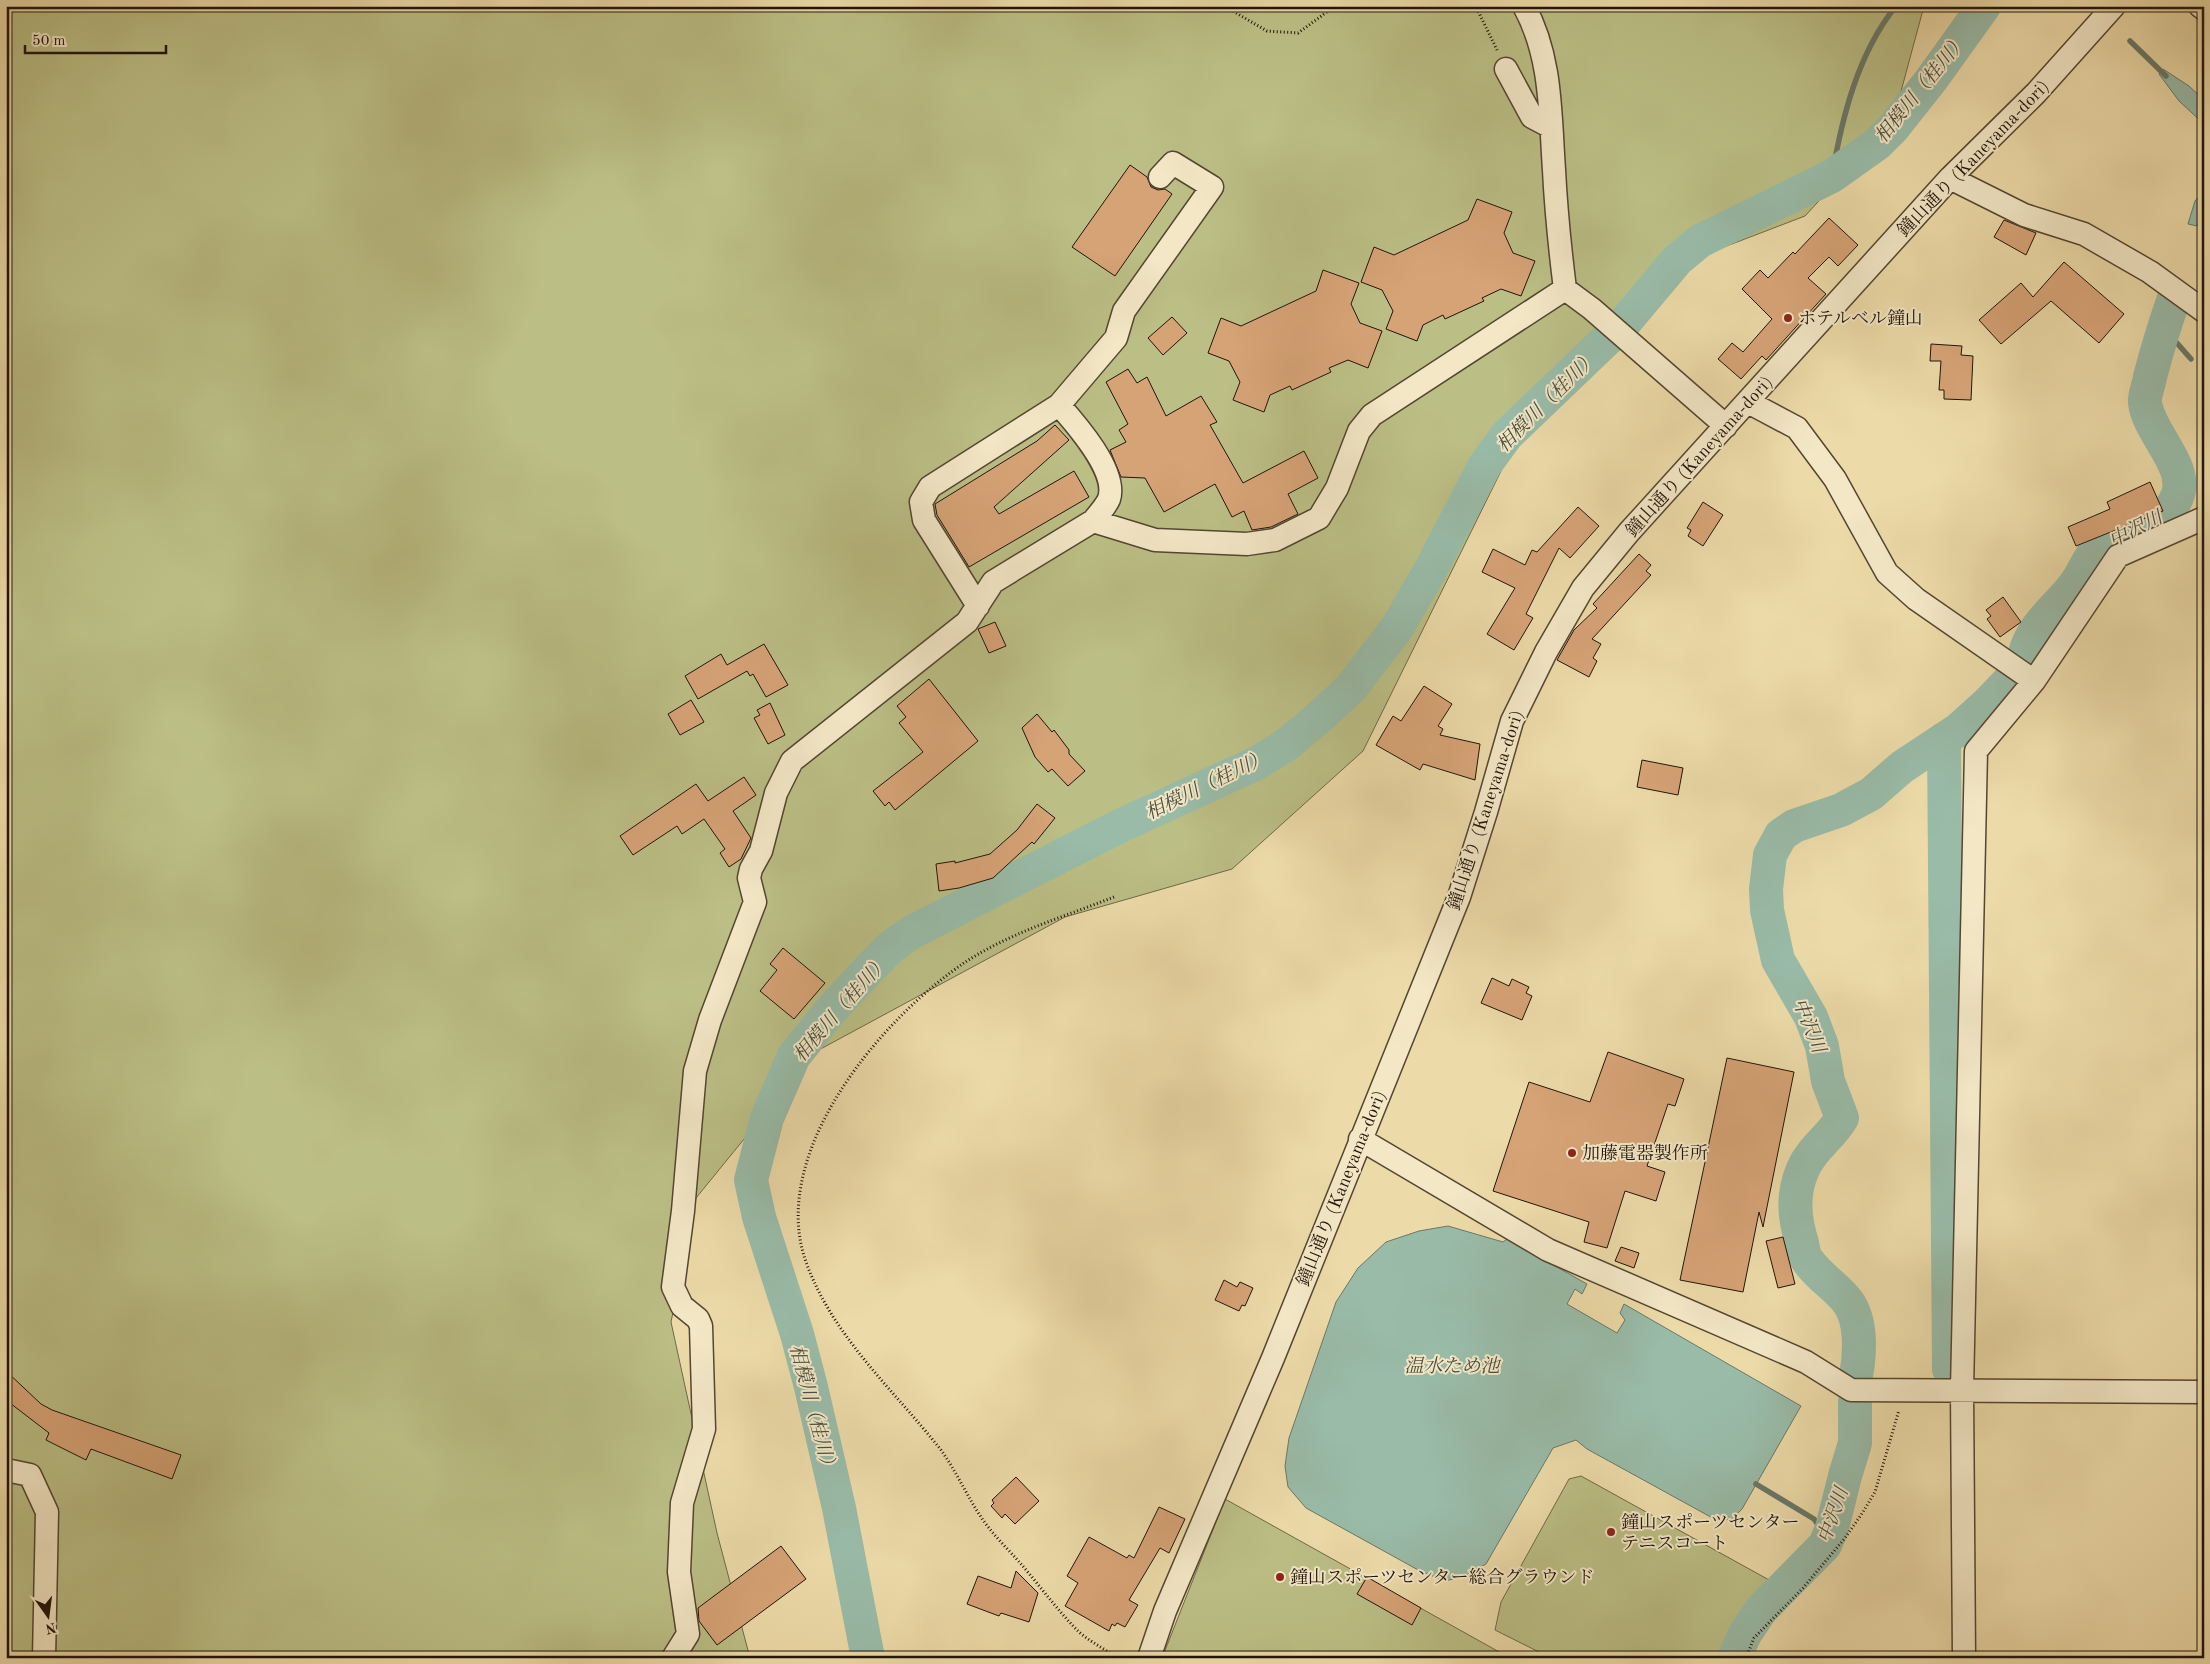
<svg xmlns="http://www.w3.org/2000/svg" width="2210" height="1664" font-family="'Old Standard TT','Noto Serif JP',serif">
<style>
.green{fill:#bbbe85;stroke:#6e6948}
.water{fill:#99bba8;stroke:#697869}
.lines{fill:none;stroke-linecap:round;stroke-linejoin:round}
.stream{stroke:#697869;stroke-width:5.5}
.river{stroke:#99bba8;stroke-width:34}
.building{fill:#d6a377;stroke:#21140a}
.minor-casing{stroke:#544632;stroke-width:25}
.path{stroke:#21140a;stroke-width:3;stroke-dasharray:1 2.5;stroke-linecap:butt}
.minor{stroke:#f3e7c6;stroke-width:22}
.poi-dot{fill:#8f2418;stroke:#f3e7c6;stroke-width:2}
.labels{text-anchor:middle;stroke-width:4;stroke-linejoin:round;paint-order:stroke}
.street-label{font-size:18px;fill:#21140a;stroke:#f3e7c6}
.poi-label{font-size:18px;fill:#21140a;stroke:#f3e7c6;text-anchor:start}
.water-label{font-size:19px;font-style:italic;fill:#4b4e41;stroke:#f3e7c6}
</style>
<rect width="100%" height="100%" fill="#ecdaa8"/>
<filter id="stains"><feTurbulence type="fractalNoise" baseFrequency=".004" numOctaves="4"/><feColorMatrix values="0 0 0 0 .2 0 0 0 0 .09 0 0 0 0 .02 0 0 0 .5 -.17"/></filter>
<radialGradient id="worn" r=".72"><stop offset=".6" stop-color="#630" stop-opacity="0"/><stop offset="1" stop-color="#630" stop-opacity=".3"/></radialGradient>
<!-- green -->
<path class="green" d="M6,6H1924L1893,121L1805,216L1664,270L1536,400L1363,751L1232,869L1065,917L815,1052L696,1198L671,1322L717,1533L750,1658H6Z
M1581,1476L1780,1586C1759,1607 1742,1631 1730,1658H1551L1495,1630L1501,1602L1569,1479Z
M1225,1499L1510,1658H1162Z"/>
<!-- water -->
<path class="water" d="M2163,69L2189,86L2204,100V124L2179,101L2159,74Z
M2204,191V206L2197,226L2188,224L2195,201Z
M1448,1226L1503,1242L1507,1239L1587,1284L1582,1294L1575,1289L1567,1304L1617,1333L1625,1320L1620,1313L1624,1304L1801,1406L1742,1509L1732,1519L1718,1521L1587,1449L1576,1440L1553,1448L1486,1564L1465,1576L1445,1581L1420,1571L1306,1508L1288,1487L1285,1466L1289,1438L1336,1302L1358,1268L1386,1242L1419,1231Z"/>
<g class="lines">
<!-- stream -->
<path class="stream" d="M2130,41L2166,76
M1832,176C1842,117 1858,53 1896,6
M2174,296L2169,334L2191,359
M1756,1484L1814,1519L1828,1539"/>
<!-- river -->
<path class="river" d="M2024,657C2031,626 2054,611 2073,587C2088,568 2086,555 2109,540C2135,524 2162,530 2177,497C2190,467 2149,434 2145,403C2144,395 2149,385 2150,377C2157,350 2165,324 2174,298
M1944,739L1949,1369L1955,1376
M1856,1376C1860,1354 1862,1321 1848,1302C1837,1287 1819,1277 1808,1261C1804,1256 1803,1249 1802,1243C1794,1217 1792,1194 1803,1169C1812,1148 1831,1137 1842,1118L1828,1081L1822,1046L1811,1017L1778,960L1767,910L1766,889L1770,855L1781,835L1794,826L1841,810L1871,794L1902,767L1958,730L1987,704L2009,681
M868,1658L839,1508L811,1387L797,1334L759,1217L751,1180L767,1118L794,1056L832,1009L870,968L891,947L910,933L1120,826L1257,763L1286,745L1315,721L1350,689L1397,628L1431,569L1485,465L1507,435L1625,322L1677,260L1700,241L1832,176L1877,144L1893,128L1931,80L1984,6
M1734,1658L1745,1634L1761,1610L1825,1545L1832,1528L1845,1476L1855,1443V1402"/>
</g>
<!-- building -->
<path class="building" d="M1130,165L1147,177L1151,187L1158,190L1165,189L1172,194L1115,276L1072,247Z
M1477,199L1512,212L1504,233L1513,253L1535,261L1521,296L1501,289L1482,298L1484,301L1445,319L1443,315L1423,325L1417,341L1386,329L1393,311L1382,290L1361,282L1374,247L1394,255L1468,220Z
M1829,218L1858,245L1838,266L1829,257L1808,278L1826,294L1766,360L1762,356L1741,379L1718,359L1732,343L1743,352L1772,319L1742,289L1760,270L1768,278L1793,252L1795,254Z
M2004,220L2036,233L2026,255L1994,237Z
M2064,262L2124,314L2099,343L2051,301L2001,344L1979,320L2021,283L2033,297Z
M1323,270L1359,283L1351,304L1360,323L1382,331L1368,368L1348,360L1329,368L1331,372L1292,390L1290,386L1270,395L1264,412L1233,400L1240,382L1229,361L1208,353L1221,318L1241,326L1316,291Z
M1172,317L1187,333L1163,355L1148,338Z
M1931,344L1962,346L1961,355L1973,356L1971,400L1944,399V390H1939L1941,361H1930Z
M1128,369L1137,383L1147,377L1166,416L1201,396L1217,422L1210,425L1243,483L1304,451L1318,478L1288,494L1298,514L1271,527L1252,530L1244,511L1232,517L1215,484L1164,512L1145,478L1121,477L1110,450L1126,442L1119,430L1128,424L1106,382Z
M1055,425L1069,440L994,507L999,514L1074,471L1089,497L969,567L937,515L935,504L1037,441Z
M2150,482L2163,511L2076,546L2068,527L2110,509L2107,502Z
M1703,502L1723,515L1703,546L1688,536L1691,530L1687,528Z
M1578,507L1599,526L1570,558L1559,548L1526,614L1533,618L1514,650L1487,634L1515,588L1482,572L1493,549L1525,565L1532,550L1537,552Z
M1639,554L1651,565L1646,571L1651,575L1592,639L1601,644L1593,658L1597,661L1589,677L1557,660L1574,630L1597,608L1593,604Z
M2003,597L2021,622L2000,637L1987,619L1991,616L1986,610Z
M995,622L1006,646L989,653L978,629Z
M764,644L788,685L766,697L753,674L750,676L747,671L698,699L685,676L721,654L727,665Z
M929,679L978,741L895,810L889,802L885,806L873,791L923,752L899,723L906,717L897,706Z
M1424,686L1452,704L1438,726L1443,729L1440,735L1480,744L1475,780L1423,764L1420,770L1376,745L1393,716L1401,721Z
M691,700L704,722L680,735L668,714Z
M770,703L785,735L768,744L754,718L760,715L757,710Z
M1037,714L1052,732L1054,730L1069,750V754L1085,771L1068,786L1052,769L1048,772L1035,757L1022,728Z
M1642,760L1683,768L1678,795L1637,787Z
M744,777L756,795L733,811L751,838L741,859L729,867L720,853L725,849L704,819L682,834L677,826L633,855L620,836L696,784L708,801Z
M1037,804L1055,818L1034,844L1032,842L993,878L959,888L939,891L936,864L955,861V863L990,854L1017,830Z
M783,948L825,983L794,1019L760,991L777,970L770,964Z
M1492,978L1509,986L1512,979L1529,987L1526,993L1532,996L1522,1020L1481,1003Z
M1608,1052L1684,1079L1675,1106L1668,1104L1647,1166L1665,1172L1656,1201L1625,1191L1607,1248L1584,1242L1589,1222L1493,1191L1529,1082L1590,1102Z
M1727,1058L1794,1072L1763,1227L1759,1212L1743,1292L1680,1280Z
M1783,1237L1795,1284L1778,1288L1766,1241Z
M1621,1247L1639,1253L1634,1268L1615,1261Z
M1224,1280L1237,1287L1240,1282L1253,1288L1245,1306L1242,1305L1239,1311L1215,1300Z
M6,1371L41,1404L52,1410L181,1455L172,1479L91,1449L86,1460L46,1440L49,1433L6,1400Z
M1016,1477L1039,1501L1015,1524L1005,1514L1002,1518L991,1506L994,1503L992,1500Z
M1159,1507L1185,1519L1169,1553L1160,1548L1129,1600L1138,1605L1125,1627L1117,1623L1115,1626L1112,1624L1109,1631L1065,1606L1078,1583L1067,1576L1089,1537L1127,1558L1129,1555L1134,1558Z
M781,1546L806,1579L717,1645L699,1621L698,1608Z
M1016,1571L1038,1593L1029,1622L1001,1613L999,1616L967,1604L978,1576L1011,1588Z
M1367,1577L1421,1608L1412,1625L1357,1594Z"/>
<g class="lines">
<defs>
<path id="minor" d="M1524,6C1552,57 1550,114 1554,170C1556,210 1560,249 1565,289L1592,309L1726,426
M2200,6L2204,9
M1506,69L1532,117L1551,127
M1950,178L2024,215L2084,234L2150,272L2204,311
M1748,402L1797,428L1835,479L1887,573L1916,599L2034,681
M1059,405C1076,424 1118,472 1109,499C1106,506 1098,515 1093,521
M978,606L924,520L921,502L930,487L1059,405L1116,338L1124,311L1212,187L1173,163L1160,177
M1360,1139L1548,1250L1806,1362L1851,1390L2204,1392
M6,1470L30,1475L47,1512L44,1658
M673,1658L688,1634L679,1572L682,1503L704,1429L701,1326L698,1319L682,1306L673,1287L683,1211L695,1071L710,1020L755,902L749,878L751,869L761,851L776,793L792,761L967,622L993,582L1093,521L1155,540L1247,544L1275,540L1319,518L1337,488L1359,431L1372,415L1565,289
M1149,1658L1165,1611L1273,1358L1459,897L1486,812L1512,721L1546,652L1583,588L1629,532L1950,178L2036,93L2114,6
M1964,1658L1962,1390L1976,751L2034,681L2118,556L2204,518"/>
</defs>
<!-- minor casing -->
<use href="#minor" class="minor-casing"/>
<!-- path -->
<path class="path" d="M1224,6L1267,31L1298,33L1335,6
M1474,6L1479,13L1498,52
M1114,897C1066,916 1012,932 967,961C882,1017 767,1153 806,1262C833,1337 893,1389 941,1450C956,1471 967,1496 981,1517C992,1534 1008,1549 1021,1564C1039,1585 1056,1608 1075,1628C1086,1640 1104,1648 1117,1658
M1746,1658L1754,1638L1803,1588L1845,1538L1863,1512L1875,1492L1899,1410"/>
<!-- minor -->
<use href="#minor" class="minor"/>
</g>
<!-- markers -->
<g class="poi-dot">
<circle cx="1788" cy="318" r="5"/>
<circle cx="1572" cy="1153" r="5"/>
<circle cx="1611" cy="1532" r="5"/>
<circle cx="1280" cy="1577" r="5"/>
</g>
<g class="labels">
<!-- street labels -->
<g class="street-label">
<text transform="translate(1973 158) rotate(-46)" y="6">鐘山通り (Kaneyama-dori)</text>
<text transform="translate(1699 456) rotate(-48)" y="6">鐘山通り (Kaneyama-dori)</text>
<text transform="translate(1485 810) rotate(-72)" y="6">鐘山通り (Kaneyama-dori)</text>
<text transform="translate(1341 1188) rotate(-68)" y="6">鐘山通り (Kaneyama-dori)</text>
</g>
<!-- poi labels -->
<g class="poi-label">
<text x="1798" y="324">ホテルベル鐘山</text>
<text x="1582" y="1159">加藤電器製作所</text>
<text x="1621" y="1528">鐘山スポーツセンター<tspan x="1621" dy="21">テニスコート</tspan></text>
<text x="1290" y="1583">鐘山スポーツセンター総合グラウンド</text>
</g>
<!-- water labels -->
<g class="water-label">
<text transform="translate(1920 88) rotate(-51)" y="7">相模川（桂川）</text>
<text transform="translate(1546 401) rotate(-45)" y="7">相模川（桂川）</text>
<text transform="translate(2135 528) rotate(-27)" y="7">中沢川</text>
<text transform="translate(1206 784) rotate(-26)" y="7">相模川（桂川）</text>
<text transform="translate(840 1008) rotate(-49)" y="7">相模川（桂川）</text>
<text transform="translate(1810 1025) rotate(68)" y="7">中沢川</text>
<text x="1452" y="1372">温水ため池</text>
<text transform="translate(814 1409) rotate(75)" y="7">相模川（桂川）</text>
<text transform="translate(1832 1515) rotate(-71)" y="7">中沢川</text>
</g>
</g>
<!-- margin -->
<rect width="2210" height="1664" fill="none" stroke="#ecdaa8" stroke-width="25"/>
<rect x="8" y="8" width="2195" height="1649" fill="none" stroke="#21140a" stroke-width="2.5"/>
<rect x="12" y="12" width="2185" height="1639" fill="none" stroke="#21140a"/>
<!-- north arrow -->
<g transform="translate(48 1616) rotate(166)" stroke="#f3e7c6" stroke-width="4" paint-order="stroke">
<path d="M0-4L9 19L0 12L-9 19Z" fill="#21140a"/>
<text y="-8" font-size="14" font-weight="bold" text-anchor="middle" fill="#21140a">N</text>
</g>
<!-- scale -->
<path d="M25 45v8h141v-8" fill="none" stroke="#21140a" stroke-width="2.5"/>
<text x="32" y="45" font-size="15" fill="#21140a" stroke="#f3e7c6" stroke-width="4" paint-order="stroke">50 m</text>
<rect width="100%" height="100%" filter="url(#stains)"/>
<rect width="100%" height="100%" fill="url(#worn)"/>
</svg>
